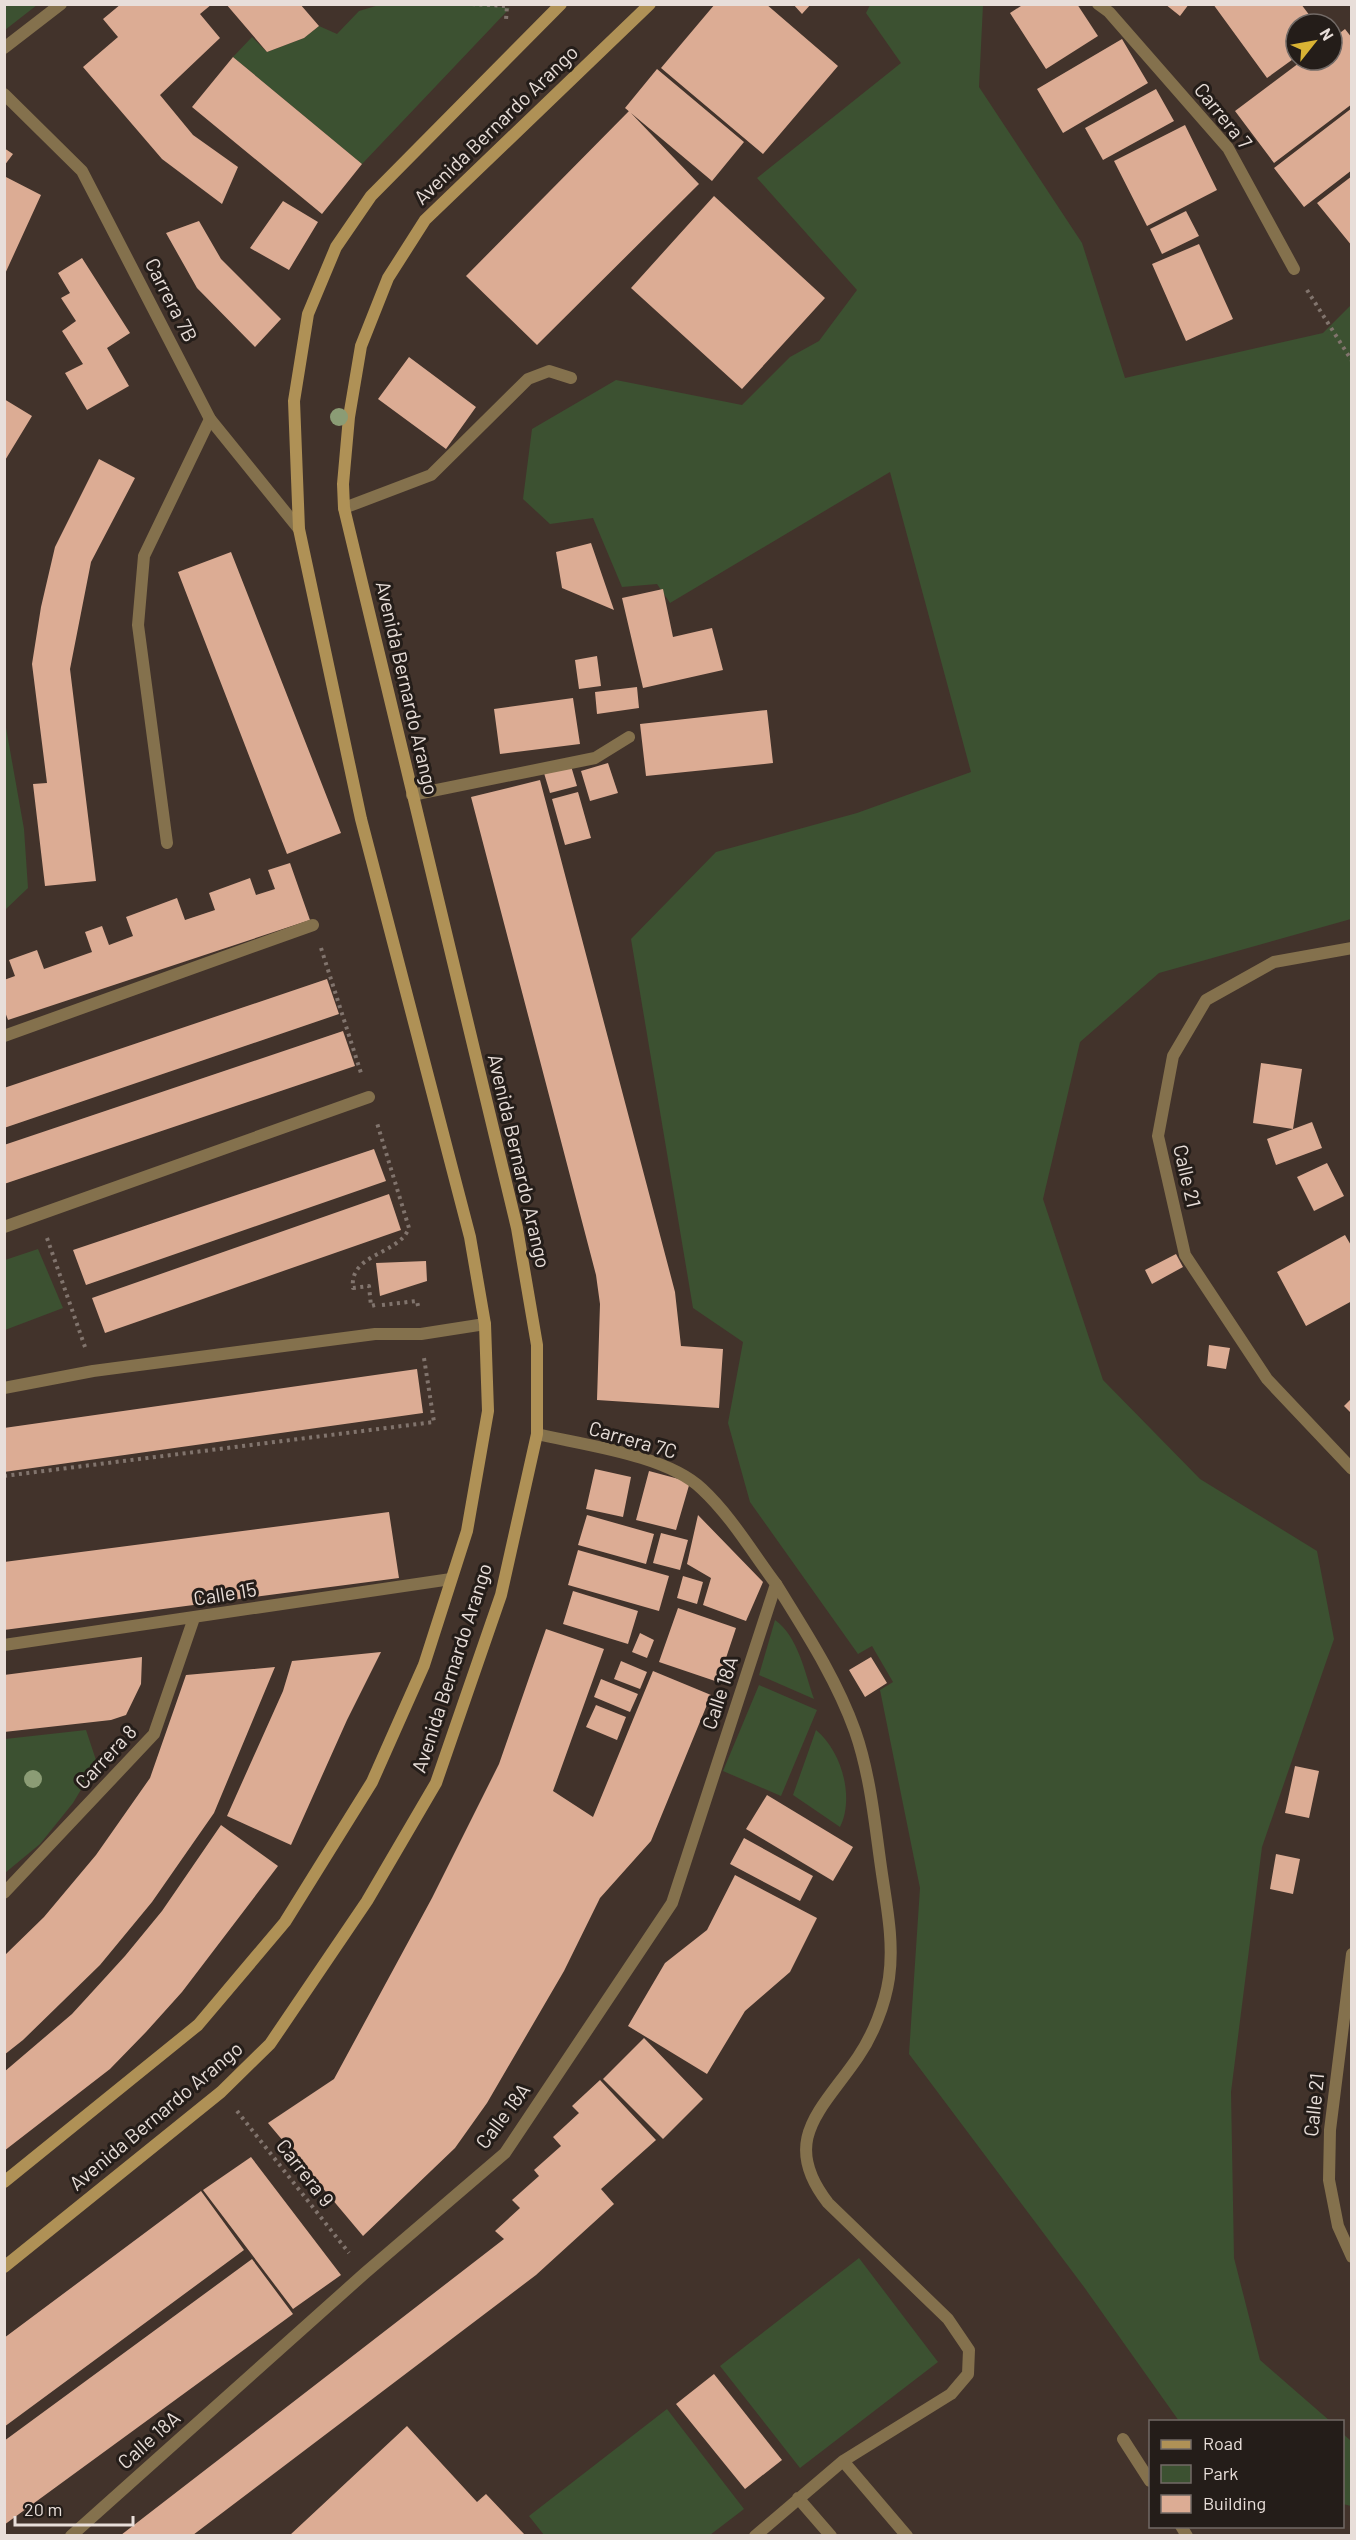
<svg xmlns="http://www.w3.org/2000/svg" width="1356" height="2540" font-family="Barlow,sans-serif">
<style>
.green{fill:#3c5131}
.building{fill:#dcac94}
.lines{fill:none;stroke-linecap:round;stroke-linejoin:round}
.path{stroke:#81746d;stroke-width:4;stroke-dasharray:3 4.5;stroke-linecap:butt}
.service{stroke:#84714d;stroke-width:12}
.minor{stroke:#84714d;stroke-width:12}
.secondary{stroke:#af9156;stroke-width:12}
.tree{fill:#8b9c75}
.labels{text-anchor:middle;stroke-width:6;stroke-linejoin:round;paint-order:stroke}
.street-label{font-size:20px;fill:#e8ded9;stroke:#241d19}
</style>
<rect width="100%" height="100%" fill="#42332b"/>
<!-- green -->
<path class="green" d="M5,4H37V5L5,30Z
M472,4L510,8L362,164L233,57L252,37L267,52L304,38L319,26L337,34L359,11L379,5Z
M870,5H983L979,87L1082,243L1125,378L1323,333L1351,305V919L1159,973L1080,1042L1043,1199L1103,1380L1200,1479L1317,1551L1334,1639L1262,1847L1231,2092L1234,2258L1260,2360L1330,2421H1179L1084,2287L909,2054L920,1888L880,1690L893,1682L872,1646L858,1654L750,1502L728,1423L743,1342L693,1308L631,939L716,852L857,813L971,772L890,472L670,603L657,584L622,587L593,518L550,524L523,499L532,429L616,380L742,405L790,357L819,341L857,290L757,178L901,63L866,13Z
M5,722L24,829L28,888L5,910Z
M38,1249L63,1308L5,1330V1260Z
M775,1620C798,1636 805,1673 814,1699L759,1675Z
M759,1685L817,1710L781,1796L723,1771Z
M86,1730L97,1763L73,1803L40,1844L5,1873V1739Z
M816,1730C841,1750 855,1797 840,1827L793,1795Z
M859,2258L938,2362L800,2468L720,2366Z
M667,2409L744,2509L710,2535H544L529,2516Z
M1342,2433L1351,2441V2506L1343,2504Z"/>
<!-- building -->
<path class="building" d="M121,4H212L200,14L220,38L160,95L193,135L238,167L222,204L162,159L83,67L118,37L103,19Z
M226,4H300L319,26L304,38L267,52Z
M715,4H766L838,66L763,154L661,68Z
M793,4H811L802,14Z
M1024,4H1077L1098,36L1046,69L1010,13Z
M1165,4H1189L1180,16Z
M1213,4H1301L1316,24H1296V57L1267,78Z
M1345,29L1352,38V104L1274,163L1235,111L1303,60H1332V39Z
M1122,39L1148,83L1063,133L1037,89Z
M233,57L362,164L322,214L192,107Z
M657,69L744,142L712,181L625,108Z
M1156,89L1174,121L1103,160L1085,128Z
M1352,108V170L1304,207L1274,168Z
M629,111L699,184L537,345L466,276Z
M1185,125L1217,190L1147,226L1114,161Z
M4,148L13,154L4,166Z
M4,176L41,195L4,276Z
M1352,176V246L1317,203Z
M714,196L825,298L742,389L631,288Z
M283,201L318,222L289,270L250,248Z
M1186,211L1199,236L1162,254L1150,229Z
M199,221L221,259L281,319L255,347L197,288L166,233Z
M1199,244L1233,319L1186,341L1152,264Z
M82,258L130,333L107,348L129,386L87,410L65,373L83,364L62,331L76,321L61,298L70,293L58,273Z
M409,357L476,407L446,449L378,399Z
M4,399L32,416L4,462Z
M99,459L135,478L91,562L70,669L96,881L45,886L33,784L47,783L32,664L41,607L55,547Z
M591,543L614,610L562,588L556,552Z
M231,552L341,833L287,854L178,572Z
M663,589L673,637L712,628L723,670L643,688L622,598Z
M597,656L601,686L579,689L575,660Z
M637,687L639,708L597,714L595,692Z
M573,698L580,744L500,754L494,709Z
M767,710L773,763L646,776L640,724Z
M608,763L618,793L590,801L581,771Z
M571,766L577,786L550,793L544,773Z
M540,780L675,1292L681,1346L723,1349L719,1408L597,1400L600,1304L596,1275L471,797Z
M578,792L591,838L565,845L552,799Z
M290,863L310,920L8,1020L4,1009V980L15,976L9,960L37,950L44,969L92,952L85,932L102,926L109,945L133,936L126,917L177,898L185,920L215,910L209,893L250,878L256,895L275,889L268,870Z
M327,979L339,1014L4,1128V1088Z
M343,1031L355,1066L4,1184V1145Z
M1261,1063L1302,1069L1293,1129L1253,1123Z
M1312,1122L1322,1148L1276,1165L1267,1139Z
M374,1149L386,1181L86,1285L73,1250Z
M1327,1163L1344,1196L1314,1211L1297,1177Z
M389,1194L401,1230L105,1333L92,1298Z
M1345,1235L1352,1247V1301L1306,1326L1277,1272Z
M1176,1254L1183,1267L1152,1284L1145,1270Z
M426,1261L427,1281L380,1296L376,1263Z
M1209,1345L1230,1348L1226,1369L1207,1366Z
M417,1369L423,1413L4,1472V1428Z
M1352,1398V1414L1344,1406Z
M595,1469L631,1477L623,1517L586,1509Z
M649,1471L690,1482L676,1530L636,1520Z
M389,1512L399,1578L4,1630V1562Z
M587,1515L654,1534L646,1564L578,1545Z
M698,1515L763,1582L746,1621L703,1605L711,1578L687,1564Z
M661,1533L688,1540L680,1570L653,1563Z
M578,1550L669,1576L659,1611L568,1585Z
M683,1576L703,1582L697,1604L677,1598Z
M573,1591L638,1611L628,1644L563,1624Z
M678,1608L736,1628L718,1682L659,1662Z
M546,1629L604,1649L553,1791L593,1817L653,1671L711,1695L651,1841L600,1898L564,1971L487,2103L455,2148L363,2236L268,2123L334,2079L432,1898L499,1764Z
M640,1633L654,1640L647,1658L632,1652Z
M381,1652L347,1720L291,1845L227,1816L283,1691L292,1661Z
M142,1657L141,1684L126,1715L111,1720L4,1732V1675Z
M871,1657L887,1683L865,1697L849,1670Z
M621,1661L647,1672L640,1689L614,1679Z
M275,1667L214,1813L152,1902L100,1965L23,2040L4,2055V1956L44,1917L96,1855L150,1778L186,1675Z
M601,1679L638,1694L630,1712L594,1697Z
M596,1705L626,1717L617,1740L586,1727Z
M1295,1766L1319,1771L1309,1818L1285,1813Z
M767,1795L853,1847L833,1881L746,1829Z
M221,1825L278,1866L182,1992L146,2032L110,2069L4,2151V2072L72,2014L125,1956L162,1911Z
M744,1838L813,1876L800,1901L730,1864Z
M1276,1854L1300,1859L1293,1894L1270,1889Z
M735,1875L817,1918L790,1972L745,2011L707,2074L628,2026L665,1963L707,1930Z
M644,2038L703,2099L663,2139L603,2079Z
M600,2080L656,2140L601,2189L614,2204L536,2275L193,2535H121L504,2239L495,2231L520,2208L512,2200L539,2176L534,2170L561,2146L553,2137L579,2113L572,2106Z
M251,2157L341,2275L293,2309L203,2190Z
M201,2191L244,2250L4,2427V2338Z
M252,2259L293,2314L4,2525V2441Z
M714,2374L782,2460L745,2489L676,2404Z
M407,2426L477,2502L486,2494L525,2535H290Z"/>
<g class="lines">
<!-- path -->
<path class="path" d="M472,4L507,6L506,20
M1307,290L1352,361
M321,948L361,1073
M47,1238L85,1347
M375,1305L371,1306L369,1286L353,1288C349,1253 399,1255 409,1228L377,1123
M382,1305L417,1301L418,1306
M4,1476L434,1422L424,1358
M237,2111L349,2253"/>
<!-- service -->
<path class="service" d="M167,843L138,625L144,556L210,419
M4,1036L313,925
M4,1227L369,1097
M4,1388L93,1371L375,1334H421L485,1324
M1123,2439L1150,2481
M843,2461L907,2536
M798,2498L831,2536
M1181,2526L1187,2536
M755,2536L843,2461L951,2394L968,2374L969,2350L948,2319L828,2203C779,2140 822,2110 858,2057C873,2035 885,2005 889,1978C894,1943 887,1908 882,1874C875,1827 871,1777 855,1731C836,1678 805,1631 776,1584"/>
<!-- minor -->
<path class="minor" d="M1098,4L1109,12L1228,148L1294,269
M4,48L61,4
M4,94L82,171L210,419L299,529
M344,508L431,475L528,379L549,371L571,378
M412,795L595,758L629,737
M1352,948L1274,962L1206,1000L1173,1056L1158,1136L1185,1255L1267,1379L1352,1469
M4,1645L451,1579
M4,1893L154,1734L194,1618
M1352,1954L1330,2130L1329,2180L1338,2226L1352,2257
M71,2536L365,2273L505,2153L672,1903L776,1584C752,1552 731,1516 702,1489C667,1455 584,1445 537,1434"/>
<!-- secondary -->
<path class="secondary" d="M4,2182L198,2025L285,1922L372,1782L424,1665L467,1531L488,1411L485,1324L470,1237L361,819L299,529L294,401L308,314L336,247L371,196L561,4
M4,2267L221,2092L270,2044L367,1901L436,1783L501,1595L537,1434V1345L517,1228L344,508L343,484L349,417L361,346L388,278L425,220L650,4"/>
</g>
<!-- trees -->
<g class="tree">
<circle cx="339" cy="417" r="9"/>
<circle cx="33" cy="1779" r="9"/>
</g>
<g class="labels">
<!-- street labels -->
<g class="street-label">
<text transform="translate(1223 116) rotate(51)" y="7">Carrera 7</text>
<text transform="translate(496 125) rotate(-44)" y="7">Avenida Bernardo Arango</text>
<text transform="translate(171 300) rotate(63)" y="7">Carrera 7B</text>
<text transform="translate(407 688) rotate(77)" y="7">Avenida Bernardo Arango</text>
<text transform="translate(519 1161) rotate(77)" y="7">Avenida Bernardo Arango</text>
<text transform="translate(1187 1176) rotate(77)" y="7">Calle 21</text>
<text transform="translate(633 1440) rotate(16)" y="7">Carrera 7C</text>
<text transform="translate(225 1594) rotate(-9)" y="7">Calle 15</text>
<text transform="translate(452 1668) rotate(-72)" y="7">Avenida Bernardo Arango</text>
<text transform="translate(720 1693) rotate(-72)" y="7">Calle 18A</text>
<text transform="translate(106 1757) rotate(-47)" y="7">Carrera 8</text>
<text transform="translate(1314 2105) rotate(-84)" y="7">Calle 21</text>
<text transform="translate(156 2116) rotate(-40)" y="7">Avenida Bernardo Arango</text>
<text transform="translate(503 2116) rotate(-53)" y="7">Calle 18A</text>
<text transform="translate(305 2173) rotate(52)" y="7">Carrera 9</text>
<text transform="translate(149 2440) rotate(-42)" y="7">Calle 18A</text>
</g>
</g>
<!-- border -->
<rect width="1356" height="2540" fill="none" stroke="#e8ded9" stroke-width="12"/>
<!-- legend -->
<rect x="1149" y="2420" width="195" height="108" fill="#241d19" stroke="#726a66" stroke-width="1.5"/>
<rect x="1161" y="2440" width="30" height="9" fill="#af9156" stroke="#726a66" stroke-width="1.5"/>
<text x="1203" y="2450" font-size="18" fill="#e8ded9">Road</text>
<rect x="1161" y="2465" width="30" height="18" fill="#3c5131" stroke="#726a66" stroke-width="1.5"/>
<text x="1203" y="2480" font-size="18" fill="#e8ded9">Park</text>
<rect x="1161" y="2495" width="30" height="18" fill="#dcac94" stroke="#726a66" stroke-width="1.5"/>
<text x="1203" y="2510" font-size="18" fill="#e8ded9">Building</text>
<!-- north arrow -->
<g transform="translate(1314 42) rotate(59)"><circle r="28" fill="#241d19" stroke="#726a66" stroke-width="1.5"/>
<path d="M0-4.5L10 22L0 15L-10 22Z" fill="#d9b334"/>
<text y="-9" font-size="16" font-weight="bold" text-anchor="middle" fill="#e8ded9">N</text>
</g>
<!-- scale -->
<path d="M15 2516v9h118v-9" fill="none" stroke="#e8ded9" stroke-width="3"/>
<text x="24" y="2516" font-size="18" fill="#e8ded9" stroke="#241d19" stroke-width="4.5" paint-order="stroke">20 m</text>
</svg>
